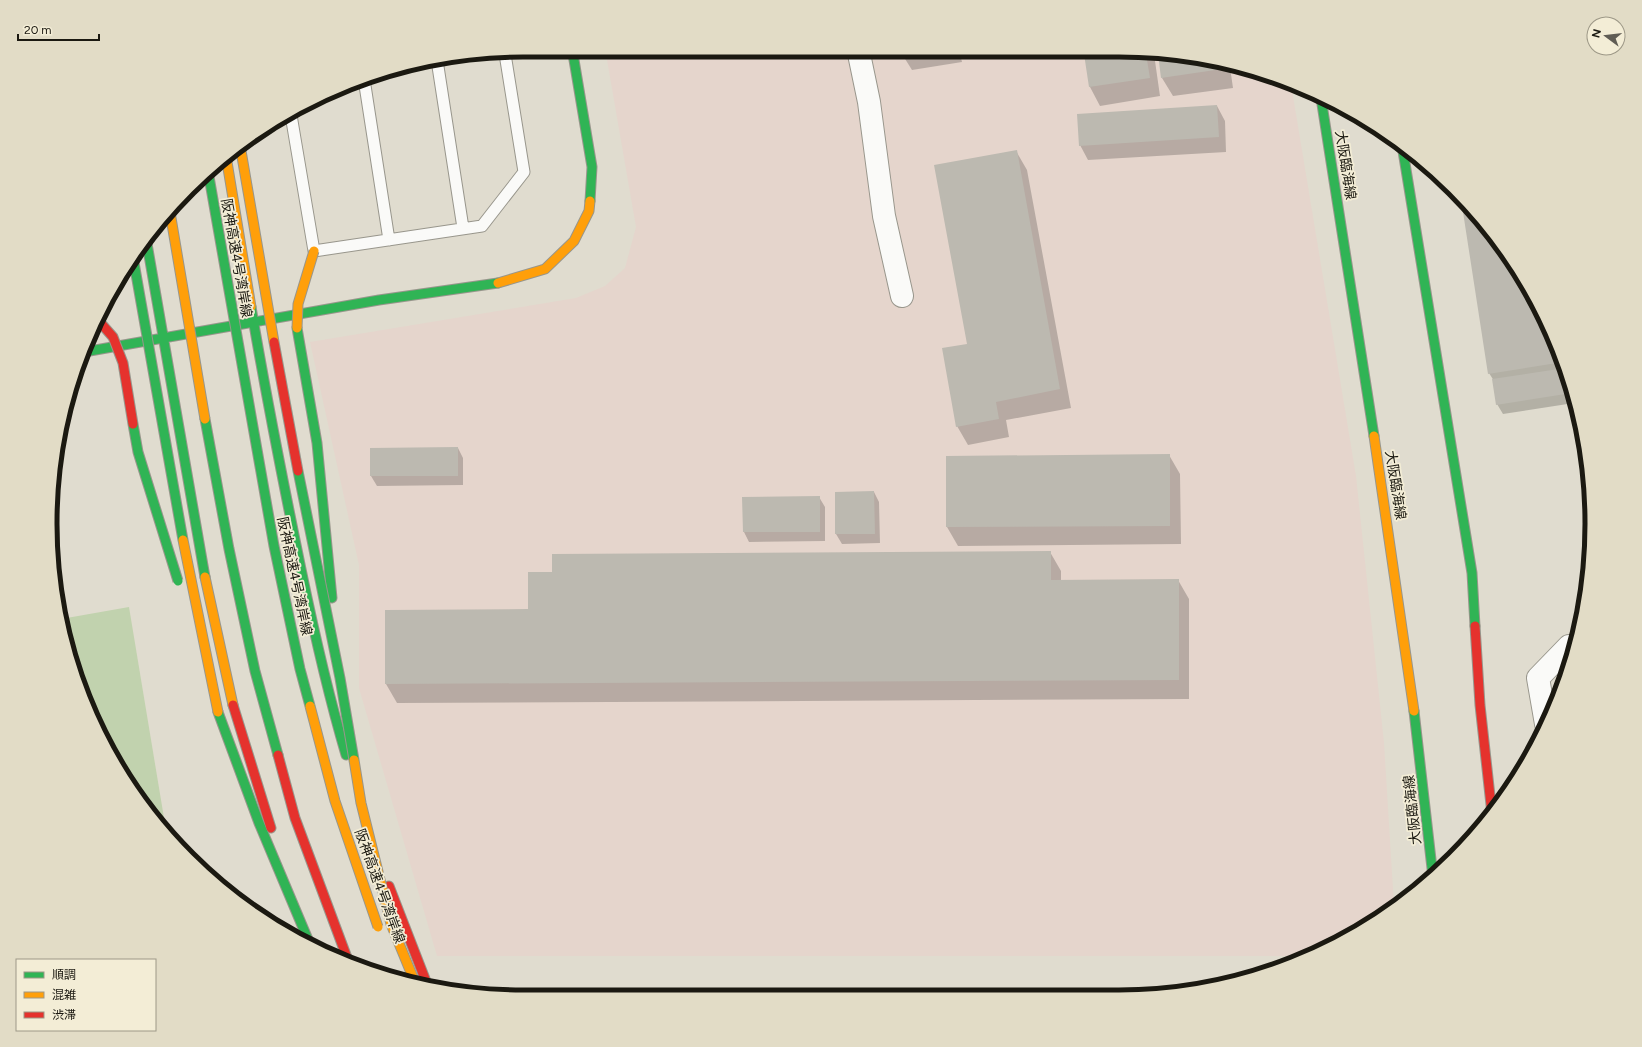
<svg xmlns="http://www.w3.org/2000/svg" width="1642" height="1047" font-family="Figtree,'Noto Sans JP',sans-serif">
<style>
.industrial{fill:#e5d5cc}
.green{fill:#c1d2ae}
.shadow{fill:#0003}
.building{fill:#bcb9b0}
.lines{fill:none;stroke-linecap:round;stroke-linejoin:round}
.lane-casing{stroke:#98968c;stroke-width:13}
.street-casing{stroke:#98968c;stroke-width:24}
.fast-casing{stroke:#98968c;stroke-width:11}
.slow-casing{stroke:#98968c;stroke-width:11}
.jam-casing{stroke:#98968c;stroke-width:11}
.lane{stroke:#fafaf8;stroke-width:11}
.street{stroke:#fafaf8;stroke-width:22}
.fast{stroke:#30b455;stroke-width:9}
.slow{stroke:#ff9f0a;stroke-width:9}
.jam{stroke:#e5322d;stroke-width:9}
.fast-bridge-casing{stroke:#98968c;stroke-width:11;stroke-linecap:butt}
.slow-bridge-casing{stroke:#98968c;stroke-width:11;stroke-linecap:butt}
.jam-bridge-casing{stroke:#98968c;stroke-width:11;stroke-linecap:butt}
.fast-bridge{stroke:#30b455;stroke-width:9}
.slow-bridge{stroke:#ff9f0a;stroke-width:9}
.jam-bridge{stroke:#e5322d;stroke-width:9}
.labels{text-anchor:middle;stroke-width:3.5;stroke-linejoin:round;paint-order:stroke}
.street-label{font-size:14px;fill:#1b1911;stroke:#f3edd6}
.rim{fill:none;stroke:#1b1911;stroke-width:5}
</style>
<rect width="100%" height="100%" fill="#e0dccf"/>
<!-- industrial -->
<path class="industrial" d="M606,54H1180L1291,84L1356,476L1384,743L1394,906L1355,934L1301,956H437L359,688V565L310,342L576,298L605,286L625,268L636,227Z"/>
<!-- green -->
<path class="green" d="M129,607L167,836L130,786L86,705L66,646L61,619Z"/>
<!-- shadow -->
<path class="shadow" d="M902,54H960L962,62L912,70Z
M1085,54H1154L1160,96L1100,106L1090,87Z
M1180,54L1230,67L1233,88L1173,96L1162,78Z
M1217,106L1225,121L1226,152L1088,160L1080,145Z
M1016,151L1027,170L1071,408L1006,420L1009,437L968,445L957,426Z
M1463,200L1475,211L1529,287L1567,372L1574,403L1503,414L1497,404L1494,381L1489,373Z
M458,448L463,458V485L377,486L371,476Z
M1169,455L1180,474L1181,544L958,546L947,527Z
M874,492L879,502L880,543L842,544L836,534V493Z
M819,497L825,507V541L749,542L744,532L743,498Z
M1050,552L1061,571V581L1178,580L1189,599V699L397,703L386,684L529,610L553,573Z"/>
<!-- building -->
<path class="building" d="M1084,54H1146L1150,78L1089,87Z
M1158,54H1180L1222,65V69L1161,78Z
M1217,105L1219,137L1079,146L1077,114Z
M1017,150L1060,389L996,402L999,419L956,427L942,348L967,344L934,165Z
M1461,199L1475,211L1529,287L1563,362L1488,374Z
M1565,368L1572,393L1496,405L1492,379Z
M458,447V476H370V448Z
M1170,454V526L946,527V456Z
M874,491L875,534H835V492Z
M820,496V532H743L742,497Z
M1051,551V580L1179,579V680L385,684V610L528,609V572H552V554Z"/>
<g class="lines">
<defs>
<path id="lane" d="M437,60L463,228
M364,79L389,240
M291,115L314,251L482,226L524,172L505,54"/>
<path id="street" d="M859,54L869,102L884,216L902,296
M1546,724L1538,678L1569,646H1576"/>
<path id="fast" d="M573,54L592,167L590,201
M1321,98L1374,436
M1402,145L1472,573L1475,626
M146,238L205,577
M251,307C266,395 283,482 301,569C314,632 328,694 346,755
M297,328L317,443L332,598
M84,352L379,300L498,283
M205,419L229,549L255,671L278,755
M1414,711L1433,877
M218,712L259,823L309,942"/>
<path id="slow" d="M226,156L251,307
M498,283L545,269L574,241L589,211L590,201
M1374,436L1414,711
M205,577L233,705"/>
<path id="jam" d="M1475,626L1480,705L1492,814
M233,705L271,828
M278,755L295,818L349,963
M389,886L427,984"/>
</defs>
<!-- lane casing -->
<use href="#lane" class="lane-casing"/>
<!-- street casing -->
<use href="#street" class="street-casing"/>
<!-- fast casing -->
<use href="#fast" class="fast-casing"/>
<!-- slow casing -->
<use href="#slow" class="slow-casing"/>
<!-- jam casing -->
<use href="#jam" class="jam-casing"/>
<!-- lane -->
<use href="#lane" class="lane"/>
<!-- street -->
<use href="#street" class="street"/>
<!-- fast -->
<use href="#fast" class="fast"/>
<!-- slow -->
<use href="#slow" class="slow"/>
<!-- jam -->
<use href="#jam" class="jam"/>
<defs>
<path id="fast-bridge" d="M208,171L274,546L300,669L310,706
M133,257L183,540
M133,424L138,452L178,581
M298,471L340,678L354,760"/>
<path id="slow-bridge" d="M240,145L274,342
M170,212L205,419
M297,328L298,304L314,251
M183,540L218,712
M310,706L335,801L378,927
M354,760L361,803L391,924L414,980"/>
<path id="jam-bridge" d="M98,320L113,337L123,363L133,424
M274,342L298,471"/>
</defs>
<!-- fast-bridge casing -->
<use href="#fast-bridge" class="fast-bridge-casing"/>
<!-- slow-bridge casing -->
<use href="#slow-bridge" class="slow-bridge-casing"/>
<!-- jam-bridge casing -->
<use href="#jam-bridge" class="jam-bridge-casing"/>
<!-- fast-bridge -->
<use href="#fast-bridge" class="fast-bridge"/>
<!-- slow-bridge -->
<use href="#slow-bridge" class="slow-bridge"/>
<!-- jam-bridge -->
<use href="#jam-bridge" class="jam-bridge"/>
</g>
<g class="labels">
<!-- street labels -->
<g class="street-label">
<text transform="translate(1346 165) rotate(81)" y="5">大阪臨海線</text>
<text transform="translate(237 258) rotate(80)" y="5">阪神高速4号湾岸線</text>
<text transform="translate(1396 485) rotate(81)" y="5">大阪臨海線</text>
<text transform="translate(295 576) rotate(78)" y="5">阪神高速4号湾岸線</text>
<text transform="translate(1412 810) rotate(-96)" y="5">大阪臨海線</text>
<text transform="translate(380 886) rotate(70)" y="5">阪神高速4号湾岸線</text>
</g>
</g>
<!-- crop -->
<path d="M0 0H1642V1047H0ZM523 57H1119A466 466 0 0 1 1585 523V524A466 466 0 0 1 1119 990H523A466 466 0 0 1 57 524V523A466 466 0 0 1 523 57Z" fill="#e2dcc6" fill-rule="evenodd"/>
<path class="rim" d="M523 57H1119A466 466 0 0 1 1585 523V524A466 466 0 0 1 1119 990H523A466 466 0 0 1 57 524V523A466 466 0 0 1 523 57Z"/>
<!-- legend -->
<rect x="16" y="959" width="140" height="72" fill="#f3edd6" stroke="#9d9887"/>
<rect x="24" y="972" width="20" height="6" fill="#30b455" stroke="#9d9887"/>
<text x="52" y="979" font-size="12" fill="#1b1911">順調</text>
<rect x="24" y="992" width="20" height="6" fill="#ff9f0a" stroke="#9d9887"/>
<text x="52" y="999" font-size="12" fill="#1b1911">混雑</text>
<rect x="24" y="1012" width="20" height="6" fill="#e5322d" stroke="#9d9887"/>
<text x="52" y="1019" font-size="12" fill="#1b1911">渋滞</text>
<!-- north arrow -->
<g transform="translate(1606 36) rotate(285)"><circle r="19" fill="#f3edd6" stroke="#9d9887"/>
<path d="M0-3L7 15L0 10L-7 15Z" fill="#605d54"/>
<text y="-6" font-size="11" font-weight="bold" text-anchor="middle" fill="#1b1911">N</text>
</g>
<!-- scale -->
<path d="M18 34v6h81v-6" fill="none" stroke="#1b1911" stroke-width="2"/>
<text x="24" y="34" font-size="12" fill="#1b1911" stroke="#f3edd6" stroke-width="3" paint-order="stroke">20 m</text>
</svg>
